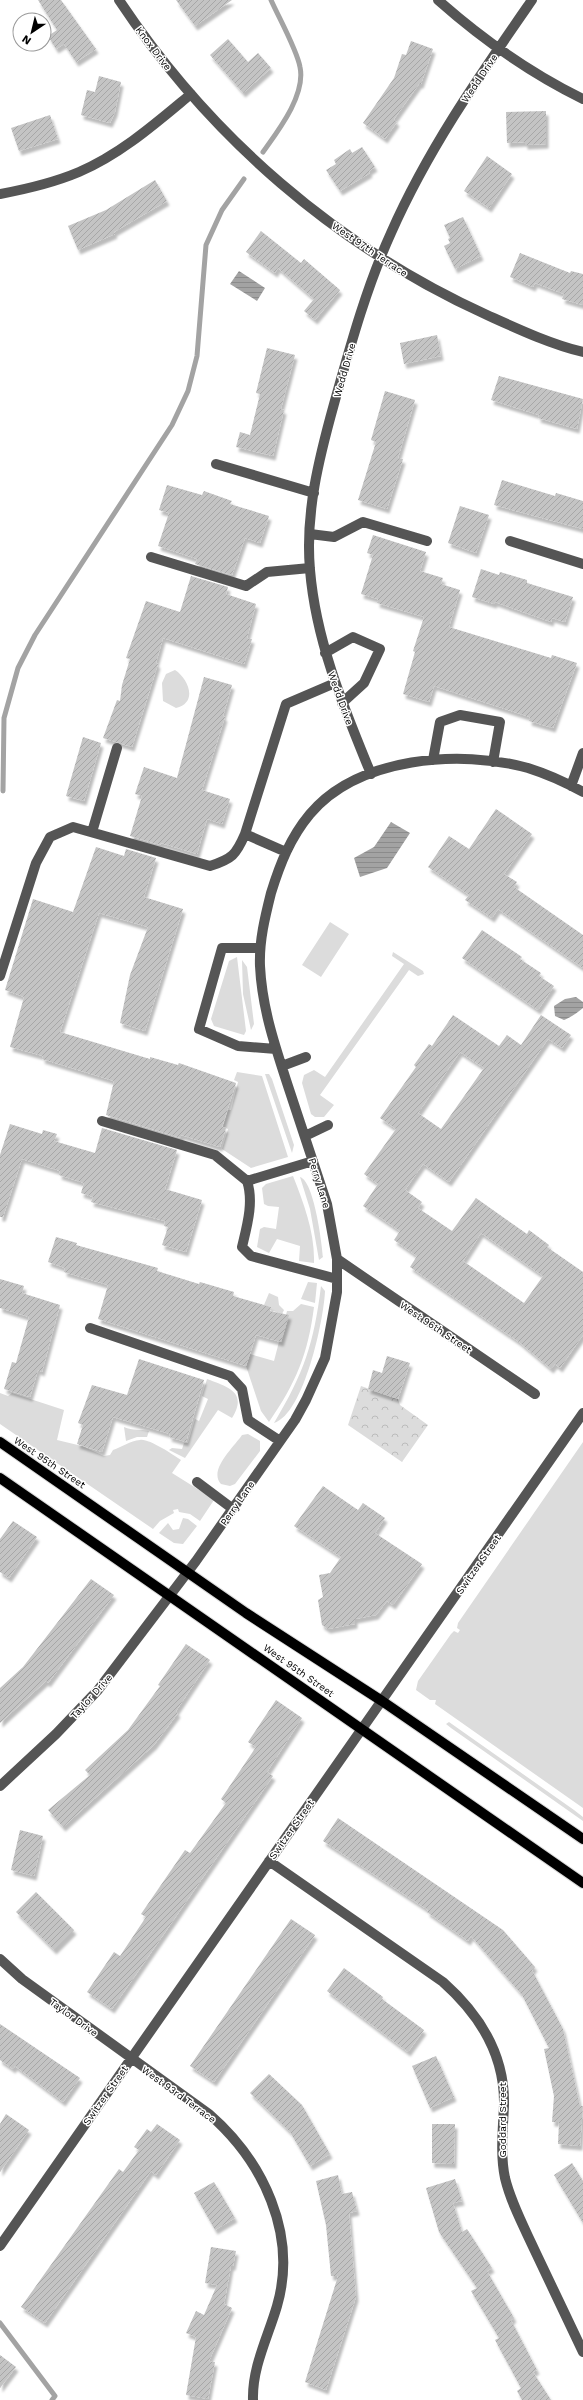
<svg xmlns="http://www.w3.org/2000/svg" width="583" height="2400" font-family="'Work Sans',sans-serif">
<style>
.grass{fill:#dcdcdc}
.park{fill:url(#park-crowns)}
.water{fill:url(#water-rules)}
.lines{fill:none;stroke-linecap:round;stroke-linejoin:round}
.stream{stroke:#a3a3a3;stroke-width:5}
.building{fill:url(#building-hatch);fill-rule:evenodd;filter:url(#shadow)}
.major-casing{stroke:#dbdbdb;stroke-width:12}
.minor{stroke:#555;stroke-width:10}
.major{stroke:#000;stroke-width:10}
.labels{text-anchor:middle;stroke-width:3;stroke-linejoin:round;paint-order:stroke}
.street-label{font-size:10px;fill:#000;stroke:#fff}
</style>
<defs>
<pattern id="park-crowns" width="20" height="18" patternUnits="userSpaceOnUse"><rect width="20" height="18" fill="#dcdcdc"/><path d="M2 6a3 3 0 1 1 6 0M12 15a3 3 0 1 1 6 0" fill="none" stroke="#bbb"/></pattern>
<pattern id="water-rules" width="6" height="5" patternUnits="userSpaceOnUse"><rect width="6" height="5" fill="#a3a3a3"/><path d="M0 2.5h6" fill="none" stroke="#8b8b8b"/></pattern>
<pattern id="building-hatch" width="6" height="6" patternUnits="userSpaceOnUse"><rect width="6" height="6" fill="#c4c4c4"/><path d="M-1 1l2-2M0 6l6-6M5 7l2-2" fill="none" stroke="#a7a7a7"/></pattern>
<filter id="shadow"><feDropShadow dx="2.5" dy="4.5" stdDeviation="1" flood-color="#0004"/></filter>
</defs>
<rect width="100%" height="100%" fill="#fff"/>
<!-- grass -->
<path class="grass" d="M175,670C189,679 198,703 176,708L163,701L162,683L166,674Z
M330,922L349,934L321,977L302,965Z
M393,952L423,971L424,974L418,976L409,970L320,1095L334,1105L324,1117H315L311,1114L302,1083L304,1075L314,1070L325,1077L404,964L392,956Z
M237,957L246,1031L244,1035L214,1026L211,1019L229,961Z
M242,960L247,967L254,1024L251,1030L243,994Z
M237,1072L262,1076L288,1157L251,1168L222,1149L228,1129L223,1127L228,1110H231L238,1082L234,1080Z
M265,1074H269L272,1079L294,1145L292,1153Z
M293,1176C304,1204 315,1233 314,1263L299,1261L300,1246L277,1239L269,1253L257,1247L260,1229L264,1227L276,1229L279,1207L268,1206L264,1204L262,1188L266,1184Z
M300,1177C314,1181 322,1243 323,1257L319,1260L310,1209Z
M308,1282L317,1283L315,1303L301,1299Z
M321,1286L325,1291C324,1319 304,1414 274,1423C304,1373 314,1343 321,1286Z
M269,1293L278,1297L279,1305L284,1310L282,1314L270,1310L271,1307L264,1305Z
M301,1304L314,1307C308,1354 296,1383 269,1422L261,1411L246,1366L250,1354L274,1361L287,1311H293Z
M207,1379C228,1387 248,1392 232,1418L218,1410L185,1458L169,1450L172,1448L182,1449L184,1443H188L195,1419L199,1421L208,1399L202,1396Z
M0,1393L8,1396L12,1393L64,1410L57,1440L82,1446L104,1456L110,1455L113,1450C122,1447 130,1441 140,1440C148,1438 172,1454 181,1460L172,1473L212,1498L214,1500L200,1521L190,1514L179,1512L178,1509L173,1510L174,1513L160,1521L153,1529L0,1424Z
M124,1427C133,1431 140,1429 149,1431L147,1437H137L126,1441Z
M248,1434L260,1441V1451L235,1484L230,1486L221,1484C208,1470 234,1447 242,1435Z
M583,1442V1808L435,1704L436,1700H430L416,1690L418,1681L451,1634L454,1631L458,1633L460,1630L457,1628L458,1623Z
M183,1518L188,1519L197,1526L183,1544L174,1543L159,1533L168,1523L173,1530L179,1529Z
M449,1722L574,1810L583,1817V1821L451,1728L446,1724Z"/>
<!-- park -->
<path class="park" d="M361,1386L398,1399L400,1405L428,1425L402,1462L348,1425Z"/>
<!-- water -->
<path class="water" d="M239,271L265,288L257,301L230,284Z
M391,822L410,833L387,868L360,877L354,858L374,847Z
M576,997L583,1002V1008C578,1012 570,1018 564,1020L555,1016L554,1006L565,999Z"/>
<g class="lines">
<!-- stream -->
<path class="stream" d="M263,152C278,131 306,95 300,67C297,50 279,18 271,0
M3,791L4,718L18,668L35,635L172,425L188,391L197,356L206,245L222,210L244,179
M0,2323L55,2396L52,2400"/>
</g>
<!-- building -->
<path class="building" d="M38,0H61L96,49L76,62L64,44L56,49L48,36L57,30Z
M176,0H232L195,26Z
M228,39L248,62L258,53L271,68L243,93L210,55Z
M411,41L433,49L421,84H419L394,119L397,122L385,139L363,123L394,78L402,54L406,55Z
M99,76L121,82L115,112L110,123L81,115L87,90L95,92Z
M546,111V144L525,145V142L507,143L506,112Z
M50,115L58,139L19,151L11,128Z
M362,147L375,167L369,171L370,173L340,191L326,170L336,164L334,160L350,149L352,153Z
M487,156L512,174L489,208L464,191Z
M155,180L167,201L114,232L115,234L78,250L68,226L106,210Z
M463,217L481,256L455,269L444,246L450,243L448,239L450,238L444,225Z
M261,231L301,263L304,259L340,290L315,320L304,311L314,299L278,268L275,273L246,252Z
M520,253L570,273L571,271L583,274V305L562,299L564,294L535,283L533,287L510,277Z
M437,335L441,356L404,364L400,343Z
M267,348L295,355L281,409L284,410L273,456L236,447L240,432L250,435L260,394L256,393Z
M499,376L583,399L577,429L538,418L539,415L491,400Z
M385,391L415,400L398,458L403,459L387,509L358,500L376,442L371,440Z
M502,480L555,496L556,493L583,501V529L494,505Z
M167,485L202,495L204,491L232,501L230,504L269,516L260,543L245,538L232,575L195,564L197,559L158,546L169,513L159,510Z
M460,506L489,515L476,553L448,543Z
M373,535L426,552L420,571L443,578L441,584L460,590L449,627L551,658L552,655L577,663L553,728L529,721L530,717L434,686L429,702L403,694L415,652L413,651L424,617L377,603L378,599L361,594L373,555L367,553Z
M481,569L499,575L500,572L527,580V583L573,597L565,622L552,618L551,622L495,602L494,604L472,597Z
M191,576L228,587L226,594L256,604L247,638L252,639L244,664L163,638L156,663L158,664L132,747L103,738L117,700L120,701L122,685L130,659L126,658L146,601L180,612Z
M204,677L232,685L223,716L225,717L202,790L230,799L222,824L207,819L197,854L161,843L160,845L130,836L142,796L135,794L144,767L177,778Z
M83,737L101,743L84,801L66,796Z
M496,809L532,834L504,874L517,882L514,887L583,935V968L498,909L492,918L465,900L469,895L428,867L449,836L469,849Z
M96,847L124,856L126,849L156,858L144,897L183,909L145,1031L120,1023L130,975L148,927L99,913L60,1032L150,1059V1057L178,1065L179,1063L236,1083L222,1127L226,1128L220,1147L181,1135V1138L106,1115L114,1081L42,1059L43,1056L10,1047L24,997L5,990L33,899L73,912Z
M482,930L522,957L520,959L541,973L539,976L554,986L538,1010L462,958Z
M453,1015L499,1046L507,1035L521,1045L541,1015L571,1035L562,1048L548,1039L449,1182L423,1164L405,1190L422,1202L418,1208L452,1231L476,1198L527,1234L529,1230L549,1245L547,1247L583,1272V1335L560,1368L555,1364L551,1369L519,1342L410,1267L417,1256L394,1240L400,1231L363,1206L378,1184L364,1174L396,1129L380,1118L416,1067L414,1065L429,1044L432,1046ZM460,1052L484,1068L441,1129L418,1113ZM481,1233L543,1276L524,1303L463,1261Z
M10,1124L42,1134L43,1130L57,1134L54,1141L95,1153L102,1128L177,1150L165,1189L202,1200L186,1252L162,1245L168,1227L164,1226L165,1221L91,1202L93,1197L81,1193L84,1183L59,1175L60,1171L22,1159L3,1217H0V1155Z
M56,1237L77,1243L76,1245L158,1268L157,1271L199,1284L200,1282L234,1292L233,1296L271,1307L270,1311L289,1315L281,1342L256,1335L246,1366L98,1319L108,1285L64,1272L65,1268L48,1262Z
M0,1279L24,1286L22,1293L60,1305L42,1372L38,1370L30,1397L4,1389L12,1362L16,1363L29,1317L0,1308Z
M387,1356L410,1363L398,1399L368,1389L373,1370L382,1373Z
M139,1359L204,1380L186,1442L169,1437L170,1434L113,1417L102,1452L77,1444L83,1425L78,1423L92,1385L127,1395Z
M323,1486L358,1510L363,1503L385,1518L375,1533L422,1564L393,1605L387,1601L376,1615L355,1619V1624L328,1629L322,1625L318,1600L323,1597L319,1575L330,1573L341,1557L294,1526Z
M13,1521L37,1537L9,1578L0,1572V1539Z
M91,1579L114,1595L48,1683L46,1681L0,1723V1688L23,1667Z
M186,1644L210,1660L176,1711L178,1713L154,1745L63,1827L48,1810L90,1775L85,1770L128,1730L160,1686L158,1685Z
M276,1700L302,1718L267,1772L273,1776L112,2009L87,1992L114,1952L120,1956L146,1917L141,1914L185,1850L190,1853L226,1803L221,1799L256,1747L248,1742Z
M338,1818L503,1930L535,1967L532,1970L563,2029L580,2106H583L580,2146L558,2144L559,2122H552L554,2096L544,2049L549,2048L522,1995L471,1936L468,1941L427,1912L428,1910L323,1841Z
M20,1830L43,1836L34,1876L11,1870Z
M36,1892L74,1930L54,1950L16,1912Z
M291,1919L315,1935L214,2082L190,2066Z
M344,1968L383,1997L382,1999L424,2030L408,2052L327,1991Z
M0,2024L80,2078L63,2102L15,2066L13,2069L0,2060Z
M436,2056L454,2097L430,2108L412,2066Z
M269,2074L302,2105L330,2154L310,2166L290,2132L250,2093Z
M6,2114L29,2130L0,2172V2124Z
M157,2124L180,2140L156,2175L151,2171L45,2323L21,2307L119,2169L123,2172L139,2150L134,2147L147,2129L151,2132Z
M432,2124H455L454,2164L432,2163Z
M572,2163L583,2181V2223L554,2175Z
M338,2175L342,2194L352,2192L357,2211L349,2213L356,2297L326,2390L305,2382L338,2276H331L326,2225L316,2181Z
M455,2179L462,2201L453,2203L462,2232L467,2229L492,2268L487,2271L514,2318L511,2320L537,2370L533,2372L551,2400H522L517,2391L521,2388L495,2340L499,2338L471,2291L477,2288L439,2232L426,2188Z
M214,2182L235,2218L215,2230L194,2193Z
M211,2247L236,2251L233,2266H231L224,2304L232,2308L209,2361L215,2362L208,2399L186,2395L196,2337L186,2333L196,2311L204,2315L217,2285L205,2283Z
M0,2355L16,2367L0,2388Z"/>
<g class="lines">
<defs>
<path id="major" d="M0,1442L246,1613L382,1701L583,1839
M0,1478L583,1883"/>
</defs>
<!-- major casing -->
<use href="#major" class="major-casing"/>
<!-- minor -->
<path class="minor" d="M119,0C210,137 337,247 487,315C518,329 550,344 583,352
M438,0C482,39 530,73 583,99
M0,194C27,189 53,183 79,172C121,154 156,123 191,94
M216,464L314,493
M310,534L334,537L363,522L427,541
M510,541L583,564
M151,557L246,586L267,572L310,568
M325,653L353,637L380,649L364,683L342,703
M433,760L440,722L460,715L500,722L493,762
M371,774C344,708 316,642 310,570C305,513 319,458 334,404C350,347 366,288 391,233C428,149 480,75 532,0
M571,786L583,753
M92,832L117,748
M245,834L286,852
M260,948H222L199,1029L238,1046L276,1049
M0,976L36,863L50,837L73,827L210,866C232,859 236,855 245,834L286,704L335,683
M282,1066L306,1057
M102,1121L215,1155L247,1181
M305,1136L328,1125
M313,1161L247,1181C254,1202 247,1226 242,1247L251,1256L337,1279
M337,1259L535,1394
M90,1328L230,1376L242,1389L248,1420L280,1441
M197,1482L233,1509
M0,1786L56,1734L98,1690L196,1561L295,1420L306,1400L325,1358L337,1292V1259L327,1204C314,1164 301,1125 288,1086C275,1046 262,1008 260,966C259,941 265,917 271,893C280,864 290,838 310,814C358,757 460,749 528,768C547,774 565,782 583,792
M269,1861L443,1982C479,2014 505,2055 504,2105C503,2129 500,2154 505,2178C511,2203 524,2227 535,2251C551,2285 567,2318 583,2352
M0,1959L22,1979L209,2114C263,2161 298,2234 277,2306C268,2337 252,2367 253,2400
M0,2246L583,1413"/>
<!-- major -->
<use href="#major" class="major"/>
</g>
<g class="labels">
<!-- street labels -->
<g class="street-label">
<text transform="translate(154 48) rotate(53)" y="4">Knox Drive</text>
<text transform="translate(479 78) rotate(-56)" y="4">Wedd Drive</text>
<text transform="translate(370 249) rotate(34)" y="4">West 97th Terrace</text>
<text transform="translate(344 370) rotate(-74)" y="4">Wedd Drive</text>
<text transform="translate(341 698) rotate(70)" y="4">Wedd Drive</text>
<text transform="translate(320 1183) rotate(73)" y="4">Perry Lane</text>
<text transform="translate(436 1327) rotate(34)" y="4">West 96th Street</text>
<text transform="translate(50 1462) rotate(34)" y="4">West 95th Street</text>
<text transform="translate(237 1503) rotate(-55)" y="4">Perry Lane</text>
<text transform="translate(478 1564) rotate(-55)" y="4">Switzer Street</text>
<text transform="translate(299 1670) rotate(35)" y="4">West 95th Street</text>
<text transform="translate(91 1696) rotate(-48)" y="4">Taylor Drive</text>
<text transform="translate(291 1829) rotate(-55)" y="4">Switzer Street</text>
<text transform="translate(74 2017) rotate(36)" y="4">Taylor Drive</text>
<text transform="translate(179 2094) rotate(36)" y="4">West 93rd Terrace</text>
<text transform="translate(105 2095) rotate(-55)" y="4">Switzer Street</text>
<text transform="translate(502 2120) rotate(-90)" y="4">Goddard Street</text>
</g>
</g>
<!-- north arrow -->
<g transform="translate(32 32) rotate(215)"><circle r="19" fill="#ffffff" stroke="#999999"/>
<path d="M0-3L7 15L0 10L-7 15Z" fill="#000000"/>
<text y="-6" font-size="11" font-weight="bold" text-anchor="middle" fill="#000000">N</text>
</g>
</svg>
